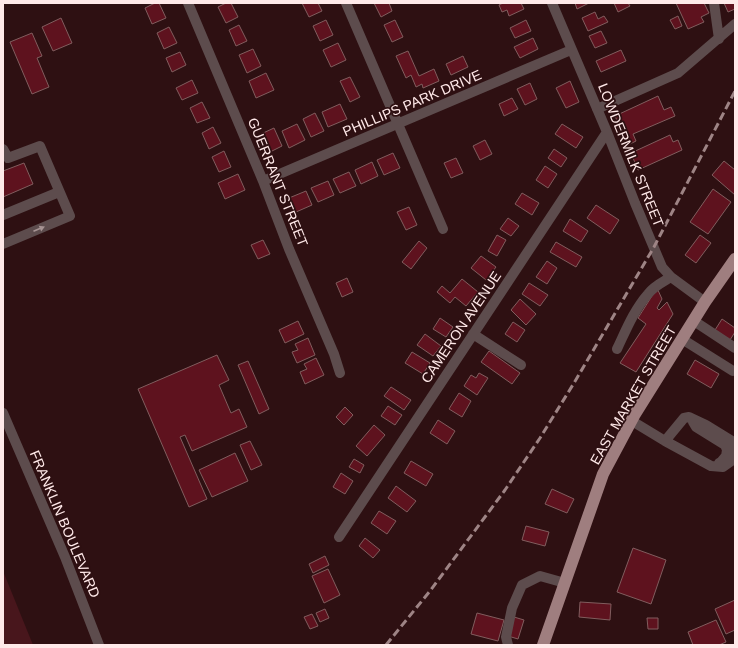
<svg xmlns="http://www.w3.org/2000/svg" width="738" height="648" font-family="Arial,sans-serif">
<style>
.green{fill:#48161c}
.building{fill:#5e121e;stroke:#815d5e}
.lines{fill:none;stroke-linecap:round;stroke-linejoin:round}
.minor{stroke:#5d4c4d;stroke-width:10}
.major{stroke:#9f7e7f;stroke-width:12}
.rail{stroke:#9e8485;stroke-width:3;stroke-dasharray:8 4;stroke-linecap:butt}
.oneway{fill:#a69393}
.labels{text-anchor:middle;stroke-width:3.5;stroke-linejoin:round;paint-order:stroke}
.street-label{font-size:14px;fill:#ffe9e9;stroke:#2e1012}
</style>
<rect width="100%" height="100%" fill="#2e1012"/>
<!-- green -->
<path class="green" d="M3,571L33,645H3Z"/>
<!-- building -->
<path class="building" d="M155,3H159L166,18L152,24L145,8Z
M226,3H231L238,17L226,23L218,7Z
M302,3H318L322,11L309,17Z
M374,3H389L392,11L381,17Z
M503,3H521L524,9L509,16L507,10L502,12L499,5Z
M575,3H589L577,9Z
M614,3H628L630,6L618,12Z
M676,3H704L709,13L701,17L704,22L688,29Z
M724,3H735V9L728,12Z
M595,12L598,19L604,16L608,22L588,31L582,18Z
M678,16L682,26L675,29L670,20Z
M61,18L72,43L53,51L42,27Z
M326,20L333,35L320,41L313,26Z
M395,20L403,37L392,42L384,25Z
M526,20L531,31L515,38L510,28Z
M239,25L247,41L236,46L229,30Z
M169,27L177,43L164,49L157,33Z
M601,31L607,43L595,48L589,36Z
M32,33L42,56L37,58L49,87L32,94L10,42Z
M533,38L538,49L520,58L514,47Z
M338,43L346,60L331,67L323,50Z
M253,49L261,66L247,73L239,55Z
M621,50L626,61L601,72L596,61Z
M408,51L419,76L434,69L439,81L423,88L422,84L416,87L411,75L406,78L396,56Z
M180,52L186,65L172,72L166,58Z
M463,56L468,67L451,75L446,64Z
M266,73L274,90L256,98L249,81Z
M350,77L360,97L350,102L340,81Z
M192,80L198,93L182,100L176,88Z
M570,81L579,102L566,108L556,88Z
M530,83L537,99L525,105L517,89Z
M658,96L664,110L671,107L675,116L633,134L636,141L628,145L615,116Z
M512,98L518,109L504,116L499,104Z
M202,102L210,118L197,123L190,108Z
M340,104L347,119L328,127L322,112Z
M315,113L324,131L311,137L303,119Z
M297,124L305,140L289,148L282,131Z
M562,124L583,137L576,148L555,134Z
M213,127L221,143L209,149L202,133Z
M274,128L282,146L270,152L261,134Z
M670,135L673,142L678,140L682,150L638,170L631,153Z
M485,140L492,154L480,160L473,146Z
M554,149L567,158L561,167L548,158Z
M224,151L231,167L219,172L212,157Z
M393,153L400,168L384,175L377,160Z
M456,158L463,173L451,178L444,163Z
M724,161L735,170V195L712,175Z
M372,162L378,176L361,184L355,170Z
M24,163L33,184L3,197V171Z
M545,166L557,174L548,188L536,180Z
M349,172L356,186L340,193L333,179Z
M238,174L245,190L225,199L218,183Z
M328,181L334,195L318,202L311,188Z
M713,189L731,202L708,234L690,222Z
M306,191L312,205L296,212L289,198Z
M522,193L539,203L532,215L515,204Z
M596,205L619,220L610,234L587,218Z
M409,207L417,225L406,230L397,212Z
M508,218L519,226L511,236L500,229Z
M570,219L588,231L581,242L563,231Z
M497,235L506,240L497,256L488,251Z
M700,235L711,243L696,263L685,255Z
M263,240L270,254L258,259L251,245Z
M419,241L427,248L411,269L402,262Z
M556,242L582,257L576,267L550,252Z
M481,256L496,267L486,280L471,268Z
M547,261L557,268L547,284L536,277Z
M347,278L353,292L342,297L336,283Z
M462,279L478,292L466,306L455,297L450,303L437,292L442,286L450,293Z
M529,283L548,295L540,306L522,294Z
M657,288L662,299L657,308L659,310L667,302L673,314L636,372L620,363L646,324L638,318Z
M520,299L536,314L526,325L511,310Z
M440,318L453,327L446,337L433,329Z
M722,319L735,328V332L730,340L715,330Z
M298,321L304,334L285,343L279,330Z
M513,322L525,330L517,342L505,334Z
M425,334L441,346L433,356L417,345Z
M308,338L315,355L297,363L292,352L298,350L295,344Z
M489,351L520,373L512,384L481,362Z
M412,352L430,363L423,374L405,363Z
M217,355L229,380L219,385L231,413L239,409L247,427L192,451L185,435L180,437L207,499L189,507L138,389Z
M316,358L324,375L305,384L300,372L307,369L304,364Z
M695,360L719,374L711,388L687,374Z
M248,361L269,409L259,414L238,365Z
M479,373L488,378L477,395L464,386L471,375L476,378Z
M391,387L411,400L404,410L384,396Z
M459,393L471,401L462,417L449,409Z
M388,406L402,415L395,425L381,416Z
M345,407L353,415L344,425L336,417Z
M438,420L455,431L447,444L430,433Z
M374,425L385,435L367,456L356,446Z
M250,441L262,465L251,470L240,445Z
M235,453L248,481L212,497L199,470Z
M354,459L364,465L360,473L349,467Z
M411,461L433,474L426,486L404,473Z
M341,473L353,481L345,494L333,487Z
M396,486L416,501L407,512L388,498Z
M552,489L574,499L567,513L545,504Z
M379,511L396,521L387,534L371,523Z
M526,526L549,532L545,546L522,540Z
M365,538L380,550L373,558L359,546Z
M633,548L666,560L651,604L617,592Z
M325,556L329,565L313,573L309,564Z
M328,569L340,595L324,603L312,576Z
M735,600V630L726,634L715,609Z
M580,602L611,604L610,620L579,617Z
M325,609L329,618L320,622L316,613Z
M477,613L504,620L498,641L471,634Z
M312,614L318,626L310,629L304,617Z
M514,617L524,620L518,639L508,636Z
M647,618H658V629H648Z
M716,620L726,642L719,645H693L688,632Z"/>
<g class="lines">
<!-- minor -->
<path class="minor" d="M188,3L263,181L289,249L334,354L340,373
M346,3L443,229
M552,3L607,132L635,203L662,267L671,277L705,302
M714,3L719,39
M597,109L678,73L735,24
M3,149L8,158L40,146L70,216L3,244
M263,181L571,50
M3,215L59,192
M694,321L735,348
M473,334L521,365
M682,339L733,371
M617,349C626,330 634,310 648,294C654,286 663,282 671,277
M3,413L65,557L99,645
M632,421L665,441L711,466L723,467L730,462L735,453L732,441L706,425L689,417L684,418L665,441
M693,422L696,427L725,445L727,450L726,456L721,462L719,463
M339,537L607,132
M508,645L506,637L512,608L522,585L540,576L565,583"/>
<!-- major -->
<path class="major" d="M543,645L603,474L635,414L705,302L735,259"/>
<!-- rail -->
<path class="rail" d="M386,645L430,591L505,490L540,438L574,383L654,247L735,91"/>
</g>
<!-- one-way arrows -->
<defs><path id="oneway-solid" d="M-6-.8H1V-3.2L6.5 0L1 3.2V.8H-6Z"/></defs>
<use class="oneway" href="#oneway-solid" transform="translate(39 229) rotate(-23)"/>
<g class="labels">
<!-- street labels -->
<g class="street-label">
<text transform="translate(412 103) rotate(-23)" y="5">PHILLIPS PARK DRIVE</text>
<text transform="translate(631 155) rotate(68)" y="5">LOWDERMILK STREET</text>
<text transform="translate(278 182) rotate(68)" y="5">GUERRANT STREET</text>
<text transform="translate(461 327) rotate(-56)" y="5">CAMERON AVENUE</text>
<text transform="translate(633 395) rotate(-60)" y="5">EAST MARKET STREET</text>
<text transform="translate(65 524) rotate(67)" y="5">FRANKLIN BOULEVARD</text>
</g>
</g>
<!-- border -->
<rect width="738" height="648" fill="none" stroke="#ffe9e9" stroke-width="8"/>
</svg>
